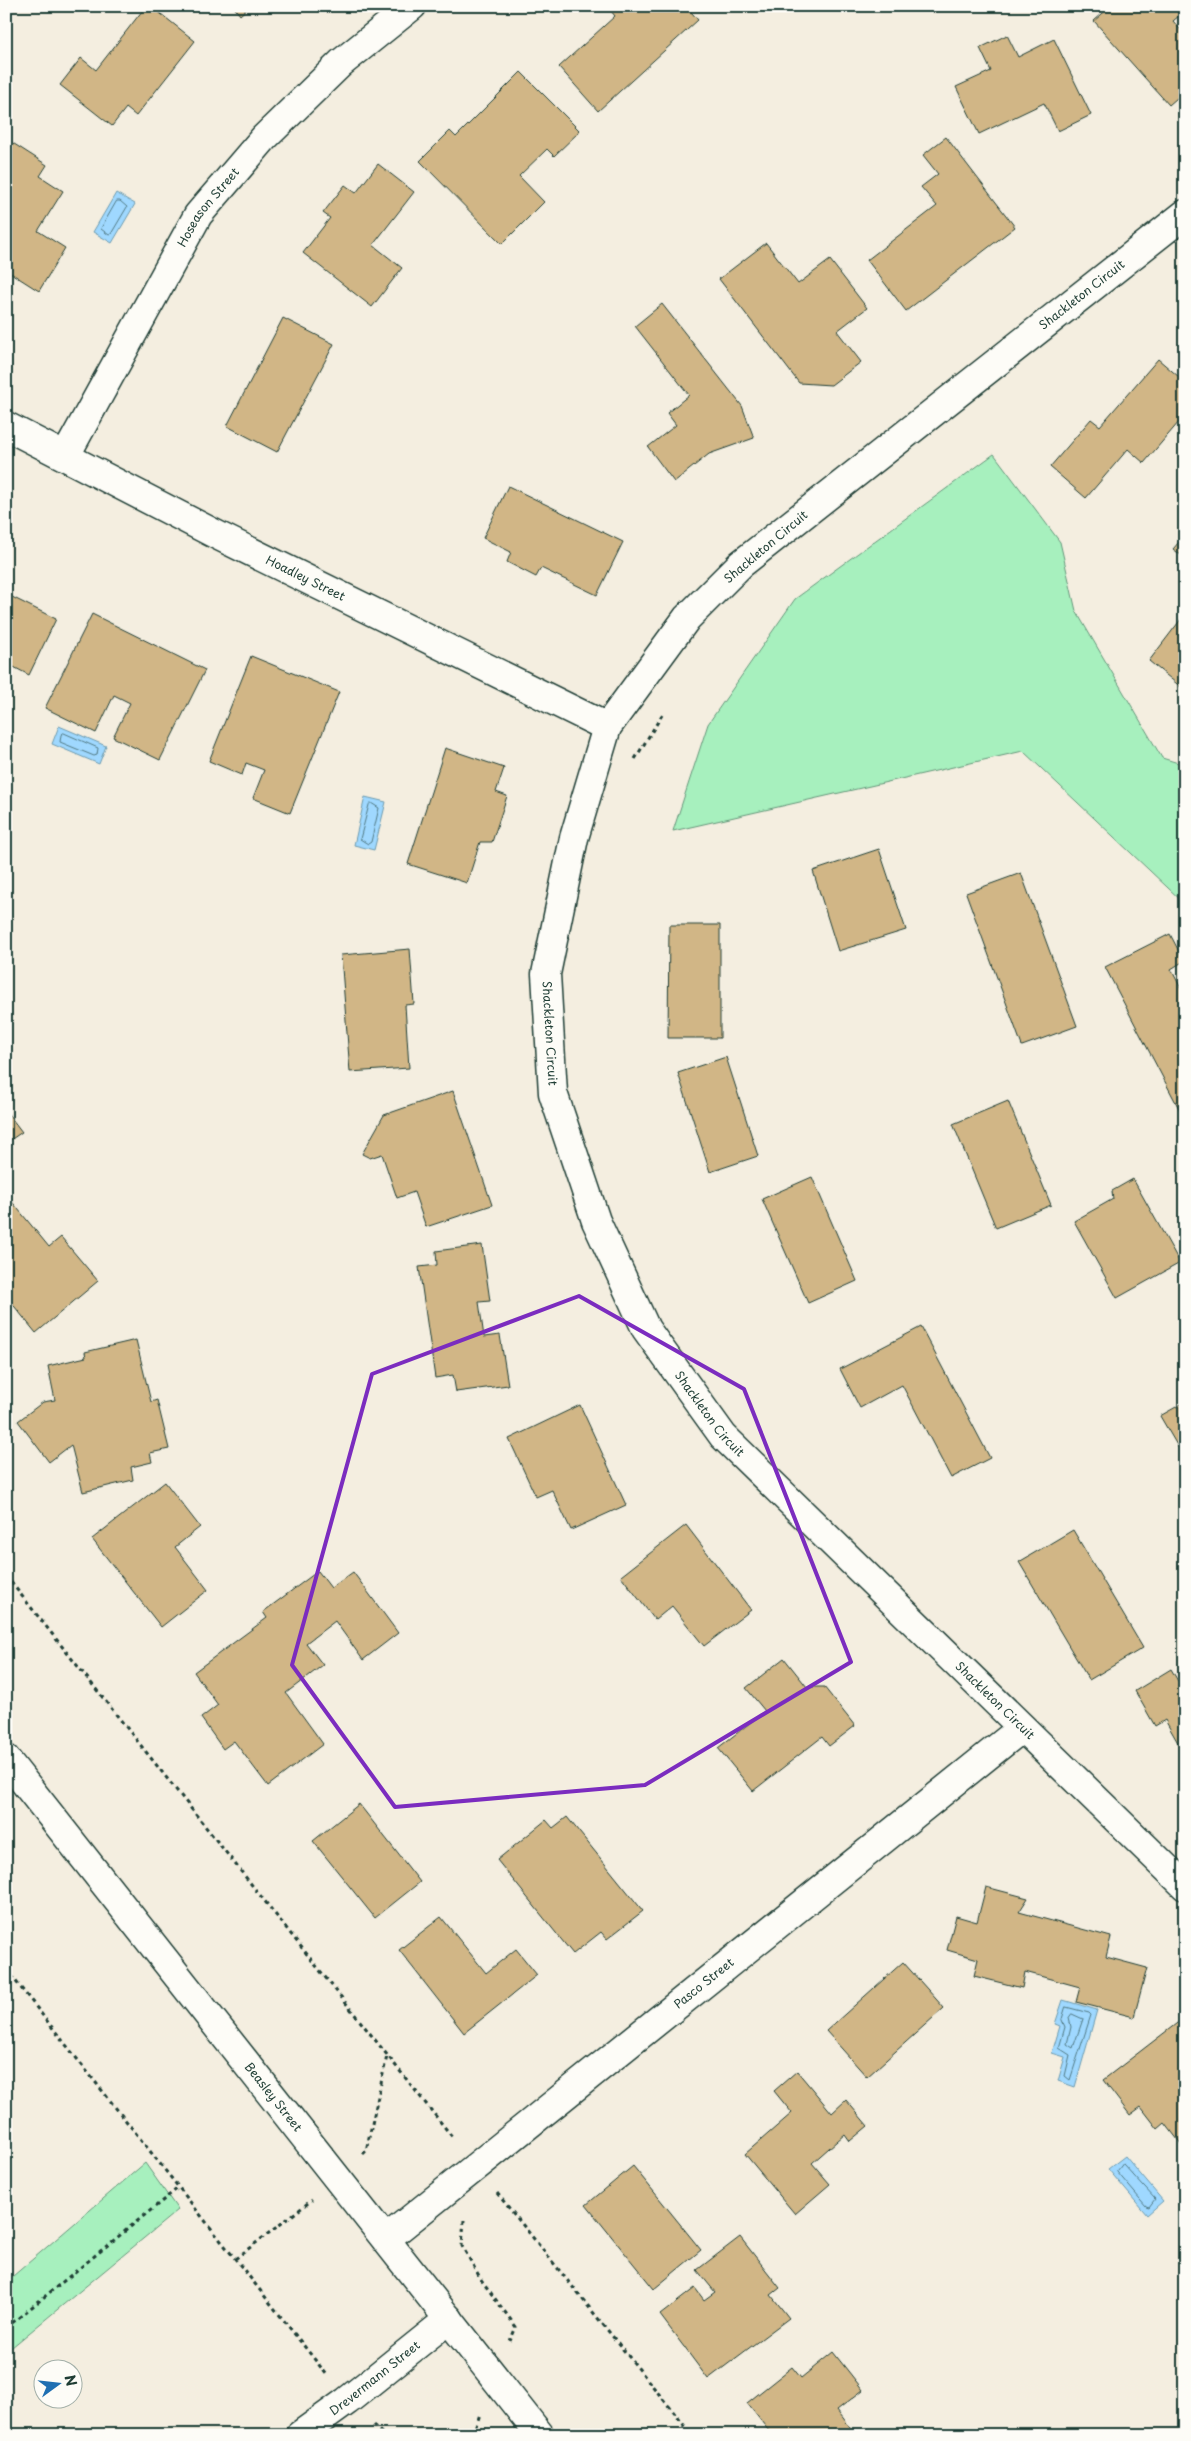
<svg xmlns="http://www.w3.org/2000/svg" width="1191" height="2441" font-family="'Playpen Sans',sans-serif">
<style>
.green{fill:#a7f0be;stroke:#639679}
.water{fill:#9fd8ff;stroke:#6c9aae}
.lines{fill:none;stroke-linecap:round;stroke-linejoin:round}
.shore{stroke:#527b85;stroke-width:1}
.building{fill:#d1b686;stroke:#1f3d34}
.street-casing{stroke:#1f3d34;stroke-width:31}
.secondary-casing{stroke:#1f3d34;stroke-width:31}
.path{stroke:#1f3d34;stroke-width:3;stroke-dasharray:4 4;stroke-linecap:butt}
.street{stroke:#fdfcf7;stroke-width:28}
.secondary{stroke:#fdfcf7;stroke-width:28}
.marked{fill:none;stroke:#7b2cbf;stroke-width:4;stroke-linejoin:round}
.labels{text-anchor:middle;stroke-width:4;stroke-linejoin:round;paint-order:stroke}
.street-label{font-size:12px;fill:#1f3d34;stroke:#fdfcf7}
</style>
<rect width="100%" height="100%" fill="#f4eee0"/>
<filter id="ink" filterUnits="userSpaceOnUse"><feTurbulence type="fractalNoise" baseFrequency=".02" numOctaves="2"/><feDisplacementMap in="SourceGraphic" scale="10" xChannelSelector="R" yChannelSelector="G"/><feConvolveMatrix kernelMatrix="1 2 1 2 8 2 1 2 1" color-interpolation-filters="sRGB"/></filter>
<g filter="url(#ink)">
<!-- green -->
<path class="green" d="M994,454L1060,542L1076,611L1162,758L1185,765V904L1023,751L673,831L708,724L795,599Z
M145,2163L178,2210L6,2352V2282Z"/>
<!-- water -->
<path class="water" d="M116,193L135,204L112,243L93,232Z
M59,726L106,746L99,764L52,744Z
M365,797L386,802L374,850L354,845Z
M1063,2000L1097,2010L1075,2087L1058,2081L1065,2057L1052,2053L1060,2026L1055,2024Z
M1125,2156L1163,2201L1147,2215L1108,2169Z"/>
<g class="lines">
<!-- shore -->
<path class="shore" d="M117,201H120L127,207L111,234L109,235L101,229Z
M64,733L98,748L97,755L94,756L60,742L61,735Z
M371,803L379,808L371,842L368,844L360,839L369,805Z
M1066,2007L1089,2013L1091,2015L1070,2080L1065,2076L1070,2055L1059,2048L1065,2027L1062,2020Z
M1072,2014L1083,2019L1073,2048L1067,2044L1071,2027L1069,2018Z
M1123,2164L1155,2199L1149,2207L1146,2206L1117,2172Z"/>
</g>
<!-- building -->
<path class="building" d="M146,6H151L195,41L136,116L126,108L112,126L60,85L81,58L96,70Z
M233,6H250L240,15Z
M607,6H686L698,20L598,111L559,67L615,16Z
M1111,6H1185V11L1173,21L1185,35V91L1169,105L1094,21Z
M1007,35L1018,57L1054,39L1091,115L1058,131L1044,103L979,134L956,87L991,71L980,48Z
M521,72L580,131L554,156L547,149L519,176L544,202L502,244L420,161L450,131L456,137Z
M946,137L1015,227L906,311L867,260L937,206L921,187L938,174L923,155Z
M8,140L47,165L40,176L63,191L38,231L65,248L39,291L6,270Z
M378,164L414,192L373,245L402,268L372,307L303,253L330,218L323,213L345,185L356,193Z
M766,243L798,284L830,260L867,308L837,331L861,362L831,385L799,383L719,279Z
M662,304L742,406L754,438L709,454L674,482L648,447L676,425L667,413L689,395L635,326Z
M283,318L334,344L277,452L227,426Z
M1158,359L1185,382V415L1144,463L1128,449L1086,498L1050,467L1091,419L1100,426Z
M508,486L623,542L597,595L541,568L536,577L507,562L511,552L483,538Z
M1185,535V558L1173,549Z
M6,594L56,619L29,675L6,663Z
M92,614L205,670L160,760L113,737L130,703L114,695L96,733L45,708Z
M1185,614V685L1182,688L1149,661Z
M251,656L339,692L290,813L253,798L264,770L246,763L242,775L209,761Z
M445,748L504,768L496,792L507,796L492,842H480L467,883L408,864Z
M879,849L906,930L838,951L813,871Z
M1021,873L1077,1026L1022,1046L966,893Z
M669,925H720V1038H668Z
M1170,934L1184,961L1171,969L1185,996L1184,1118L1105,967Z
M410,949L414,1004L405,1005L409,1068L350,1072L341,955Z
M726,1057L758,1156L710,1172L678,1073Z
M453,1091L492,1205L426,1227L414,1192L397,1198L382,1154L370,1158L362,1154L384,1115Z
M1008,1101L1051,1205L996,1228L953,1124Z
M6,1111L22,1132L6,1143Z
M812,1177L857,1281L808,1303L762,1199Z
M1133,1179L1180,1263L1117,1298L1074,1221L1113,1199L1112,1191Z
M9,1198L49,1247L61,1237L98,1281L36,1333L6,1296V1201Z
M482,1245L490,1301L479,1302L484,1337L500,1335L508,1385L456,1392L453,1375L435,1378L419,1267L437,1265L436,1251Z
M921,1327L990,1458L951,1478L902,1385L860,1408L840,1369Z
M136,1340L151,1402L157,1400L169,1449L150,1453L152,1462L131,1467L133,1480L83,1492L71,1445L49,1462L18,1421L43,1402L55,1400L48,1366L86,1357L85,1352Z
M1185,1402V1459L1160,1416Z
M580,1405L626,1505L571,1530L552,1490L536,1497L509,1439Z
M165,1482L200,1527L175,1547L208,1590L161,1627L92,1539Z
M686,1525L751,1610L704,1646L672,1606L655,1620L621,1576Z
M1073,1530L1143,1648L1089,1680L1019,1562Z
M318,1571L331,1588L353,1572L398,1633L363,1660L335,1621L306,1643L323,1665L286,1693L323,1744L268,1786L234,1741L223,1749L201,1718L218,1705L194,1672L267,1618L263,1612Z
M784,1658L807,1687H824L855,1726L829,1746L822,1737L753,1791L718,1748L765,1711L746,1688Z
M1171,1669L1185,1693V1755L1165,1720L1155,1726L1135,1691Z
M359,1804L420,1882L375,1918L313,1841Z
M567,1817L643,1911L607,1939L601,1932L573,1954L497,1860L546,1820L553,1828Z
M986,1887L1028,1898L1019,1912L1111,1937L1106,1957L1147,1968L1134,2017L1076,2002L1080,1987L1025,1972L1022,1988L974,1976L978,1959L947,1950L956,1916L977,1922Z
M441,1917L486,1973L516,1949L537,1975L464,2033L399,1950Z
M903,1962L944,2008L867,2077L826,2031Z
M1185,2017V2149L1165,2123L1158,2129L1141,2107L1130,2115L1103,2080Z
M797,2071L832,2113L846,2100L868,2126L850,2141L845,2134L812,2163L830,2184L795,2214L745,2154L792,2113L774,2091Z
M633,2166L701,2250L654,2289L586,2205Z
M740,2237L780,2288L771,2295L789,2318L708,2379L660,2315L695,2288L704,2300L715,2292L697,2270Z
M833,2352L863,2390L837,2410L856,2435H772L747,2403L792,2367L801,2378Z"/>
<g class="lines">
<defs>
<g id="street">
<path id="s1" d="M1185,214L741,564L687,618L607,727L574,838L546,974L553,1093L596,1221L646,1329L723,1436L1185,1886"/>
<path id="s2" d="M6,426L219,536L607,727"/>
<path id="s3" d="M66,455L198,215L264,138L341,63L412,6"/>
<path id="s4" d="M386,2239L1022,1728"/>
<path id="s5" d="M300,2435L347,2401L449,2319"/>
</g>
<g id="secondary">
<path id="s6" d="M6,1759L540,2435"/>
</g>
</defs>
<!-- street casing -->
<use href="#street" class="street-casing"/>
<!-- secondary casing -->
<use href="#secondary" class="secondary-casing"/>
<!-- path -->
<path class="path" d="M635,759L662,715
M6,1576L454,2139
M6,1969L327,2375
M363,2154L366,2151L387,2056
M497,2193L692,2435
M464,2220L462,2246L482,2281L516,2327L510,2341
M235,2259L312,2200
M6,2328L178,2188
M373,2425L384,2435
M473,2435L480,2414"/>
<!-- street -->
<use href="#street" class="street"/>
<!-- secondary -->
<use href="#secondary" class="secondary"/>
</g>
</g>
<!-- marked area -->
<path class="marked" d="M579,1296L744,1389L851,1662L645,1785L395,1807L292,1665L372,1374Z"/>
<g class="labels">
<!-- street labels -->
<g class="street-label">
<text dy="4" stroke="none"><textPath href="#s3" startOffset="286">Hoseason Street</textPath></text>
<text transform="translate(1082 295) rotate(-38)" y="4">Shackleton Circuit</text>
<text transform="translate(766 547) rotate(-40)" y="4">Shackleton Circuit</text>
<text dy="4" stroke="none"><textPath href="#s2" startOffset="336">Hoadley Street</textPath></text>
<text dy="4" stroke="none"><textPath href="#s1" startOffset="1091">Shackleton Circuit</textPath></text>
<text dy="4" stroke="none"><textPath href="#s1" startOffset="1511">Shackleton Circuit</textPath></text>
<text dy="4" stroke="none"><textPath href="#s1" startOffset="1916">Shackleton Circuit</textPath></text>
<text dy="4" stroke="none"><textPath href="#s4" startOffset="408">Pasco Street</textPath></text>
<text dy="4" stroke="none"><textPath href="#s6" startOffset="431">Beasley Street</textPath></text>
<text dy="4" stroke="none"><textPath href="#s5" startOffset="94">Drevermann Street</textPath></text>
</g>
</g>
<!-- margin -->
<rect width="1191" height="2441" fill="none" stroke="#fdfcf7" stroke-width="25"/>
<rect x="12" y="12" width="1166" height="2416" fill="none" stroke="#1f3d34" stroke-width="2" filter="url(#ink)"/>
<!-- north arrow -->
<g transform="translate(58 2384) rotate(75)"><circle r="24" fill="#fdfcf7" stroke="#a4b0a9"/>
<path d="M0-4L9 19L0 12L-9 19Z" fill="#1f6fb2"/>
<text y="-8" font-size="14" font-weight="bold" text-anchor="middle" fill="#1f3d34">N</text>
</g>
</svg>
